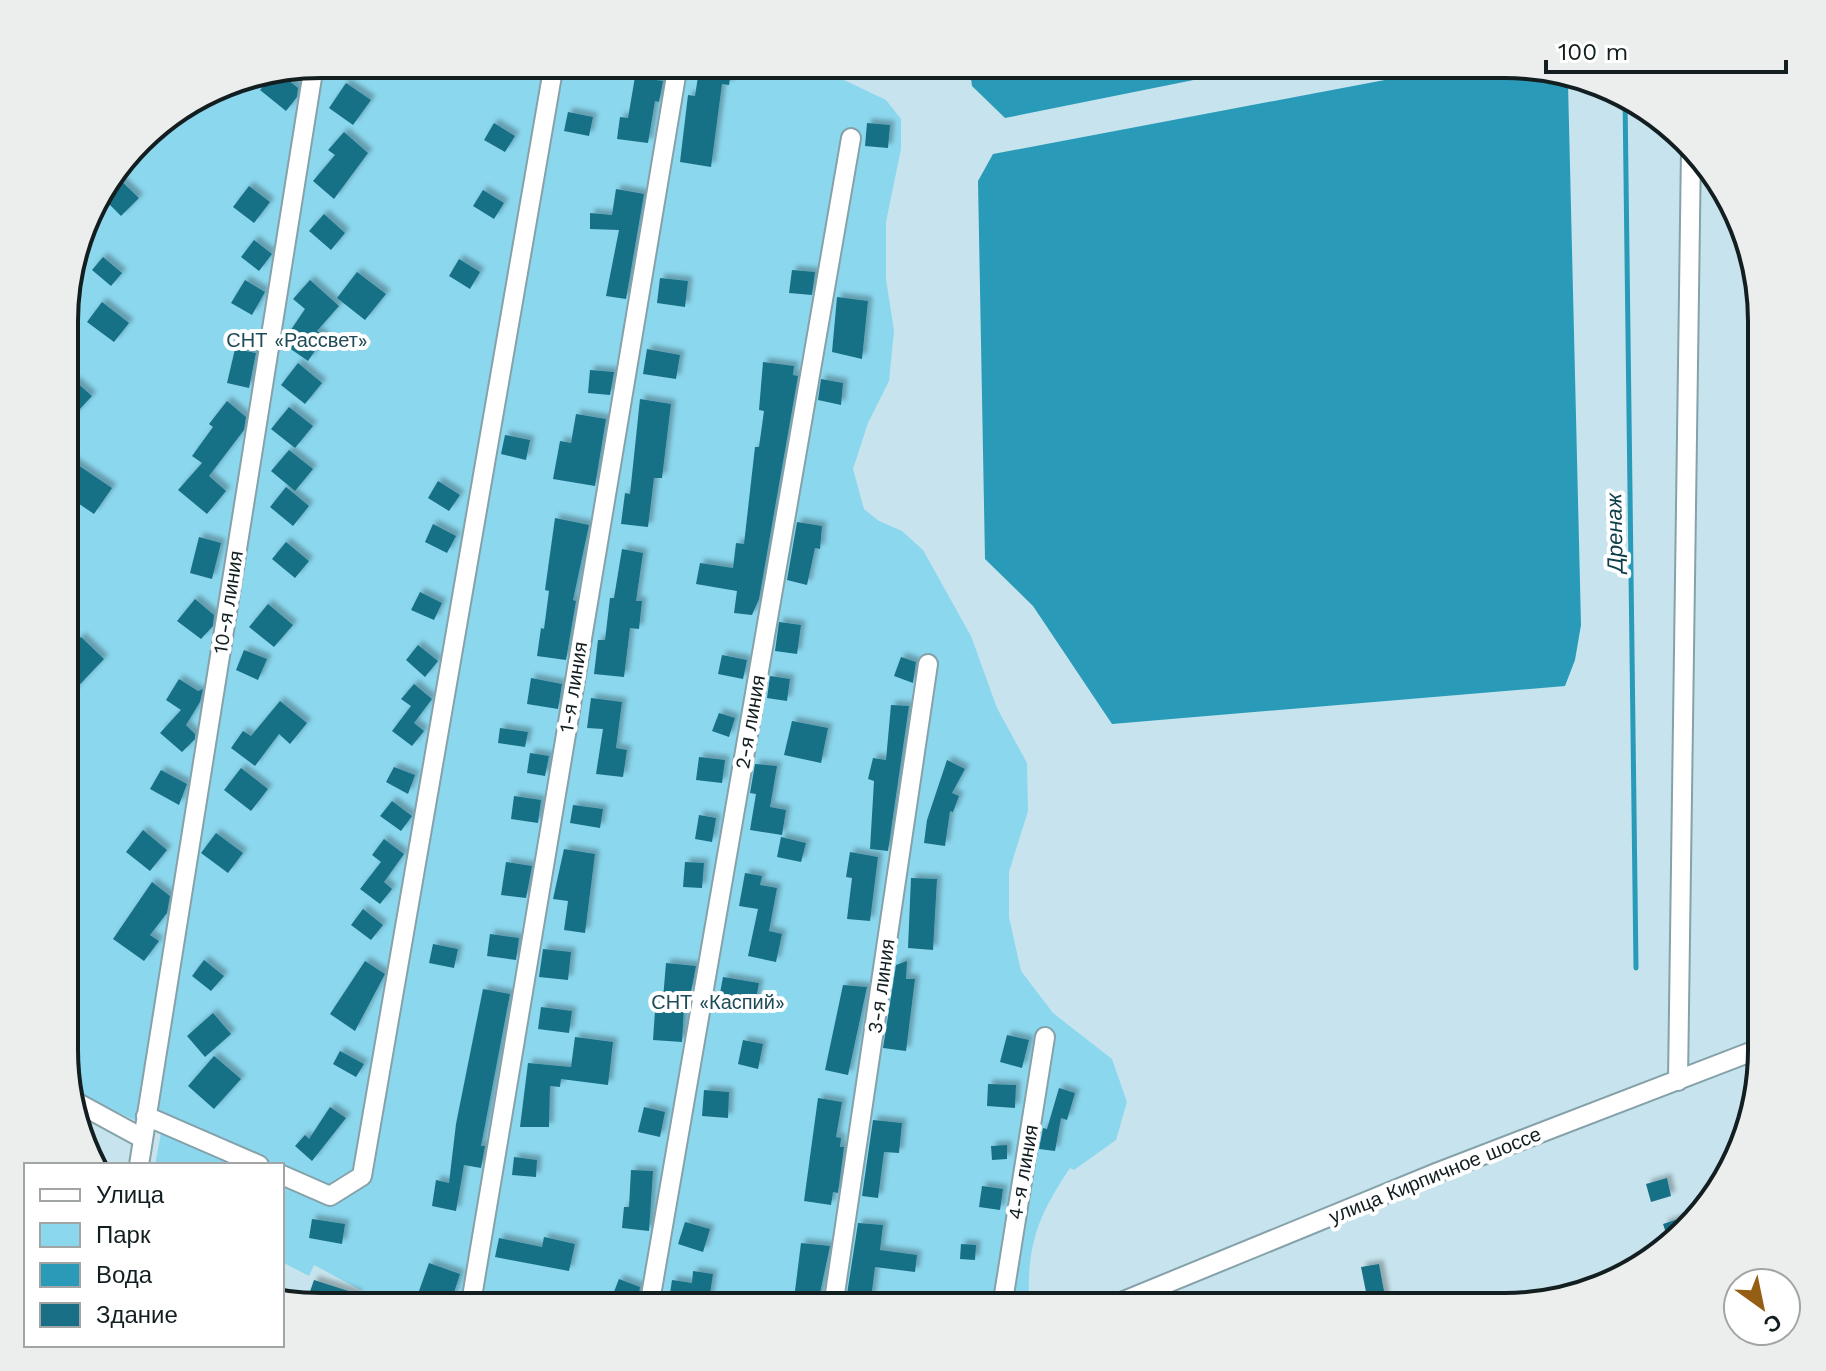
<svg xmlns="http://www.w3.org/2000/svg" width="1826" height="1371" font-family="'Work Sans',sans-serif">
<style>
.green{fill:#8bd7ee}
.water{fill:#299bb8}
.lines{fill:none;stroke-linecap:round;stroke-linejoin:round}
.stream{stroke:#299bb8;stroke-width:5}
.building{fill:#197086;filter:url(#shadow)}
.minor-casing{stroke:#85a1a9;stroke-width:22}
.minor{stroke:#fff;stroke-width:18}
.labels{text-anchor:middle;stroke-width:8;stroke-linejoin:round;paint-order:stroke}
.park-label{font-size:20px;fill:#1d4b57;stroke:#fff}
.street-label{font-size:20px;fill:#131e21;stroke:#fff}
.water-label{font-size:22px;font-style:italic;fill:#0d3e4a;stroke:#fff}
.rim{fill:none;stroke:#131e21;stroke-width:4}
</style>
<defs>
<filter id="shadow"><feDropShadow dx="4.5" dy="-4.5" stdDeviation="2" flood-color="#0004"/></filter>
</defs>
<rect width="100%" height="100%" fill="#c7e4ee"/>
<!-- green -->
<path class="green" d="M321,64H820L825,71L886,100L901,119V149L886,222V279L894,331L889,381L868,423L853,469L864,509L879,521L902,531L923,550L971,636L997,708L1027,763L1028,811L1009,872V917L1021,971L1053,1013L1112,1059L1127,1102L1116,1140L1074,1170L1070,1168C1036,1219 1027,1245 1029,1307H392L314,1265L309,1276L282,1262V1165H155L161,1133L70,1089L65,1067L66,287L98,193L152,127L238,78Z"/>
<!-- water -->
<path class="water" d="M969,64H1273L1005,118L972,86Z
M1464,65H1521L1563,74L1568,83L1581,625L1575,660L1565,686L1112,724L1033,606L985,559L978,181L993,154Z"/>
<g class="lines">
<!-- stream -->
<path class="stream" d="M1625,97L1636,968"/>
</g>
<!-- building -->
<path class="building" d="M700,64H732L729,85L722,84L711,167L680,162L688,95L695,96Z
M277,71L298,88L297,97L286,111L260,90Z
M635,77L663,81L659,102L655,101L648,143L617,139L620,117L628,118Z
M346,83L371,100L353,125L329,108Z
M568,112L593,117L589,136L564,131Z
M494,123L515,136L505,152L484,140Z
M867,123L890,125L888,148L865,146Z
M344,132L368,153L334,199L313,181L335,155L328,150Z
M118,178L139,198L121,216L101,196Z
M249,186L270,202L254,223L233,207Z
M616,189L644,194L626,299L606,296L619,230L590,229V213L612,215Z
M483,190L504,203L494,219L473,206Z
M324,214L345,233L331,250L309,231Z
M254,240L272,254L259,271L241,257Z
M103,257L122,273L111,286L92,270Z
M459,259L480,272L470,289L449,276Z
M792,270L815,272L812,295L789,293Z
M357,272L386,294L365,320L337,298Z
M660,278L688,281L685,307L657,303Z
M245,280L265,292L252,315L231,303Z
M310,280L339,306L317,331L325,336L308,361L282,343L305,309L293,299Z
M837,297L868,301L862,359L832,352Z
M102,302L129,323L114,342L87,322Z
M235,349L256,353L249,388L227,383Z
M647,349L680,355L676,379L643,374Z
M763,362L794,366L793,375L798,376L759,599L752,615L734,613L737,591L696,584L700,563L733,568L736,543L744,544L755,447H759L764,411L759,410Z
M298,363L322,383L305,404L281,385Z
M590,370L614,372L610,395L588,393Z
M821,379L843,383L841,405L818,400Z
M75,381L92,396L66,424V390Z
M640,399L671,404L662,478H654L648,527L621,524L625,493L630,494Z
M227,401L246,417L244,430L209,476L226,491L207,514L178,490L202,463L192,456L213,427L209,424Z
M289,407L313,426L295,448L271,429Z
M576,414L606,419L595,486L553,479L560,441L571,443Z
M505,435L530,440L526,460L501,454Z
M289,450L313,469L295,491L271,471Z
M66,457L112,488L94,514L66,495Z
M438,481L460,495L449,511L428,498Z
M286,487L309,506L293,526L270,507Z
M555,518L589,525L573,600L576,601L566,660L537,656L541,628L544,629L549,591L545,590Z
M797,522L822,526L820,549L815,548L807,585L787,580Z
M433,524L456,536L447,553L425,542Z
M199,537L221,543L212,579L190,573Z
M286,542L309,561L295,578L272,559Z
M622,549L643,553L636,601H642L639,629L630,628L624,677L594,674L598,640H605L610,598H614Z
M420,592L442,603L434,620L411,610Z
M195,599L214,615L213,626L201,639L177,621Z
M268,604L293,625L274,647L249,627Z
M779,622L801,625L797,654L775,651Z
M81,637L104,659L65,700V654Z
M418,645L438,661L425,677L406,660Z
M244,650L267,659L258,680L236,670Z
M722,655L747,660L743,679L718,674Z
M901,657L916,662L913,683L894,676Z
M770,676L790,679L787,701L767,698Z
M531,678L562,684L558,709L527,704Z
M179,679L198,691L203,689L200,702L186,725L195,734V739L182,752L160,733L181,710L166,700Z
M414,684L432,699L414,723L424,731L412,746L392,731L411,706L401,699Z
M591,698L622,702L616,748L627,750L623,777L596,774L603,729L587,728Z
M280,701L307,723L290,744L279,734L255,766L231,748L243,731L251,736Z
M891,705L909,706L888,851L870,849L874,781L868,779L873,758L886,760Z
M719,713L735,718L729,737L712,731Z
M792,721L828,728L821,763L784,755Z
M500,728L528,732L525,747L498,743Z
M530,753L549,756L545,776L527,773Z
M699,757L725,760L722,783L696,780Z
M947,760L965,769L952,793L959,796L953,812L950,811L945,846L924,843L927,820Z
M755,764L777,766L770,807L786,810L782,835L750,830L756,794L750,793Z
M394,767L415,775L408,794L386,782Z
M241,768L268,789L251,811L224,790Z
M161,770L187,784L179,805L150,789Z
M514,796L541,800L538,823L511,819Z
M392,801L412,816L401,831L380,816Z
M573,805L603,809L600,828L570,823Z
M699,815L716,818L712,842L695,839Z
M143,830L167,850L150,871L126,852Z
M216,833L243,853L228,873L201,853Z
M781,837L806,843L801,862L777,857Z
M384,839L404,854L384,882L392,889L380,904L360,889L381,862L372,855Z
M564,849L595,854L585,933L564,930L568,901L553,899Z
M850,852L878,857L870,921L847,919L852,878L846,877Z
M506,862L532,866L526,898L501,895Z
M685,862L704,863L702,888L683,887Z
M745,873L762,876L760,885L777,888L769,931L782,934L776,962L748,956L758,909L739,906Z
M911,878L937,879L933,950L908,948Z
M152,882L170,896L167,913L150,935L159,941L144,961L113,939Z
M363,909L383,925L371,940L351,925Z
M490,934L519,938L516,960L487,956Z
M433,944L458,949L454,968L429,963Z
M543,949L571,952L568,980L539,977Z
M204,960L224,976L211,991L192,976Z
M365,961L385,974L355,1031L330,1014Z
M907,961L906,979H915L906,1051L883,1048L896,965Z
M666,963L696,966L691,992L685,991L682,1042L653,1040L655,1011H662Z
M723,977L759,983L754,1010L718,1004Z
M843,985L867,987L848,1075L825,1070Z
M483,989L510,994L481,1146H485L481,1168L464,1165L456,1211L432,1206L436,1180L449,1183L456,1124Z
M541,1007L572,1011L569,1033L538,1029Z
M213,1013L231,1034L205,1057L187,1036Z
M1007,1035L1029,1040L1022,1068L1000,1062Z
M575,1037L613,1042L608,1085L561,1079L560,1087L550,1086L549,1127H520L528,1063L571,1067Z
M743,1040L763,1044L758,1069L738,1064Z
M340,1051L364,1064L356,1077L333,1064Z
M214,1056L241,1079L214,1109L188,1086Z
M988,1084L1016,1085L1015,1108L987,1106Z
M1059,1088L1075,1093L1067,1120L1061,1118L1055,1151L1039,1149L1043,1128L1047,1129Z
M704,1090L729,1092L728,1118L702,1116Z
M818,1098L842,1102L836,1137L841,1138L840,1147H844L838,1193L833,1192L831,1205L804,1201Z
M330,1107L346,1118L312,1161L295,1146L305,1135L309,1139Z
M644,1107L665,1112L660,1137L638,1132Z
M873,1120L902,1123L899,1153L884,1152L878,1198L862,1196Z
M1007,1145V1159L992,1160L991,1146Z
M514,1157L537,1160L536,1177L512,1175Z
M631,1170L653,1171L649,1231L622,1228L624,1207H629Z
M1667,1178L1671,1196L1651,1202L1646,1184Z
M982,1186L1003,1189L1000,1210L979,1207Z
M1681,1218L1685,1230L1669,1242L1663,1224Z
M312,1219L345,1224L342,1244L309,1238Z
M685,1222L710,1229L703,1252L678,1244Z
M858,1223L883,1225L880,1250L917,1255L915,1272L875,1267L870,1307H845Z
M544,1237L575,1244L569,1271L495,1257L499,1238L542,1247Z
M801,1243L830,1246L817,1307H793Z
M961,1244L976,1245L975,1260L960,1259Z
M429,1263L460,1274L451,1302L419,1291Z
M1379,1264L1387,1307H1369L1361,1267Z
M693,1271L713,1274L708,1307H668L672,1280L692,1283Z
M619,1279L640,1287L637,1307L610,1302Z
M314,1280L358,1294L354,1306H305Z"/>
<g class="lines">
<defs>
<path id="minor" d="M66,310L74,265
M1678,1081L1691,149
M74,1101L142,1138
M146,1116L259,1165
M139,1165L314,65
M282,1175L330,1196L362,1176L554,64
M476,1307L471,1303L678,64
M649,1307L851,138
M833,1307L928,664
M1002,1307L1045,1037
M1109,1307L1436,1173L1761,1048"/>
</defs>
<!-- minor casing -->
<use href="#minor" class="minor-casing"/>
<!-- minor -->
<use href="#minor" class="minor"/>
</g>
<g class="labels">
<!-- park labels -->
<g class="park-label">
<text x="297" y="347">СНТ «Рассвет»</text>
<text x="718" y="1009">СНТ «Каспий»</text>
</g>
<!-- street labels -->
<g class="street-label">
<text transform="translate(228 602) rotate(-81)" y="7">10-я линия</text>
<text transform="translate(573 687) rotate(-81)" y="7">1-я линия</text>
<text transform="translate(750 722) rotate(-80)" y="7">2-я линия</text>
<text transform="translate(881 986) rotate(-82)" y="7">3-я линия</text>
<text transform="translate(1023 1172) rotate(-80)" y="7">4-я линия</text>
<text transform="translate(1435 1175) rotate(-22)" y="7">улица Кирпичное шоссе</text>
</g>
<!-- water labels -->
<g class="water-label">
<text transform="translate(1614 533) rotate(-91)" y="8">Дренаж</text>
</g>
</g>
<!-- crop -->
<path d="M0 0H1826V1371H0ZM321 78H1505A243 243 0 0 1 1748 321V1050A243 243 0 0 1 1505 1293H321A243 243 0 0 1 78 1050V321A243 243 0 0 1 321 78Z" fill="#eceded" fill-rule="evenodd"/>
<path class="rim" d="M321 78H1505A243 243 0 0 1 1748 321V1050A243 243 0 0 1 1505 1293H321A243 243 0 0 1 78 1050V321A243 243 0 0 1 321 78Z"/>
<!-- legend -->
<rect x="24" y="1163" width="260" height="184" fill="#ffffff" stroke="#a1a5a6" stroke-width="2"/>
<rect x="40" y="1189" width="40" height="12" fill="#ffffff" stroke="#a1a5a6" stroke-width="2"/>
<text x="96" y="1203" font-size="24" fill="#131e21">Улица</text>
<rect x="40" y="1223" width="40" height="24" fill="#8bd7ee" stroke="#a1a5a6" stroke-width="2"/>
<text x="96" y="1243" font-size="24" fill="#131e21">Парк</text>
<rect x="40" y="1263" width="40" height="24" fill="#299bb8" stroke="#a1a5a6" stroke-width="2"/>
<text x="96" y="1283" font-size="24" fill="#131e21">Вода</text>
<rect x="40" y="1303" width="40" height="24" fill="#197086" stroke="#a1a5a6" stroke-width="2"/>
<text x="96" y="1323" font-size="24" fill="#131e21">Здание</text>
<!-- north arrow -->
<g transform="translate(1762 1307) rotate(147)"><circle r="38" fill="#ffffff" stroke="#a1a5a6" stroke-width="2"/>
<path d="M0-6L14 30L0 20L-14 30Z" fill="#945f14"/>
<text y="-12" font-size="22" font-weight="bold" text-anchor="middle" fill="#131e21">С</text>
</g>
<!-- scale -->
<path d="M1546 60v12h240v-12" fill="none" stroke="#131e21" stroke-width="4"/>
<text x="1558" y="60" font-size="24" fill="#131e21" stroke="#ffffff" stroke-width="6" paint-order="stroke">100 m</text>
</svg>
